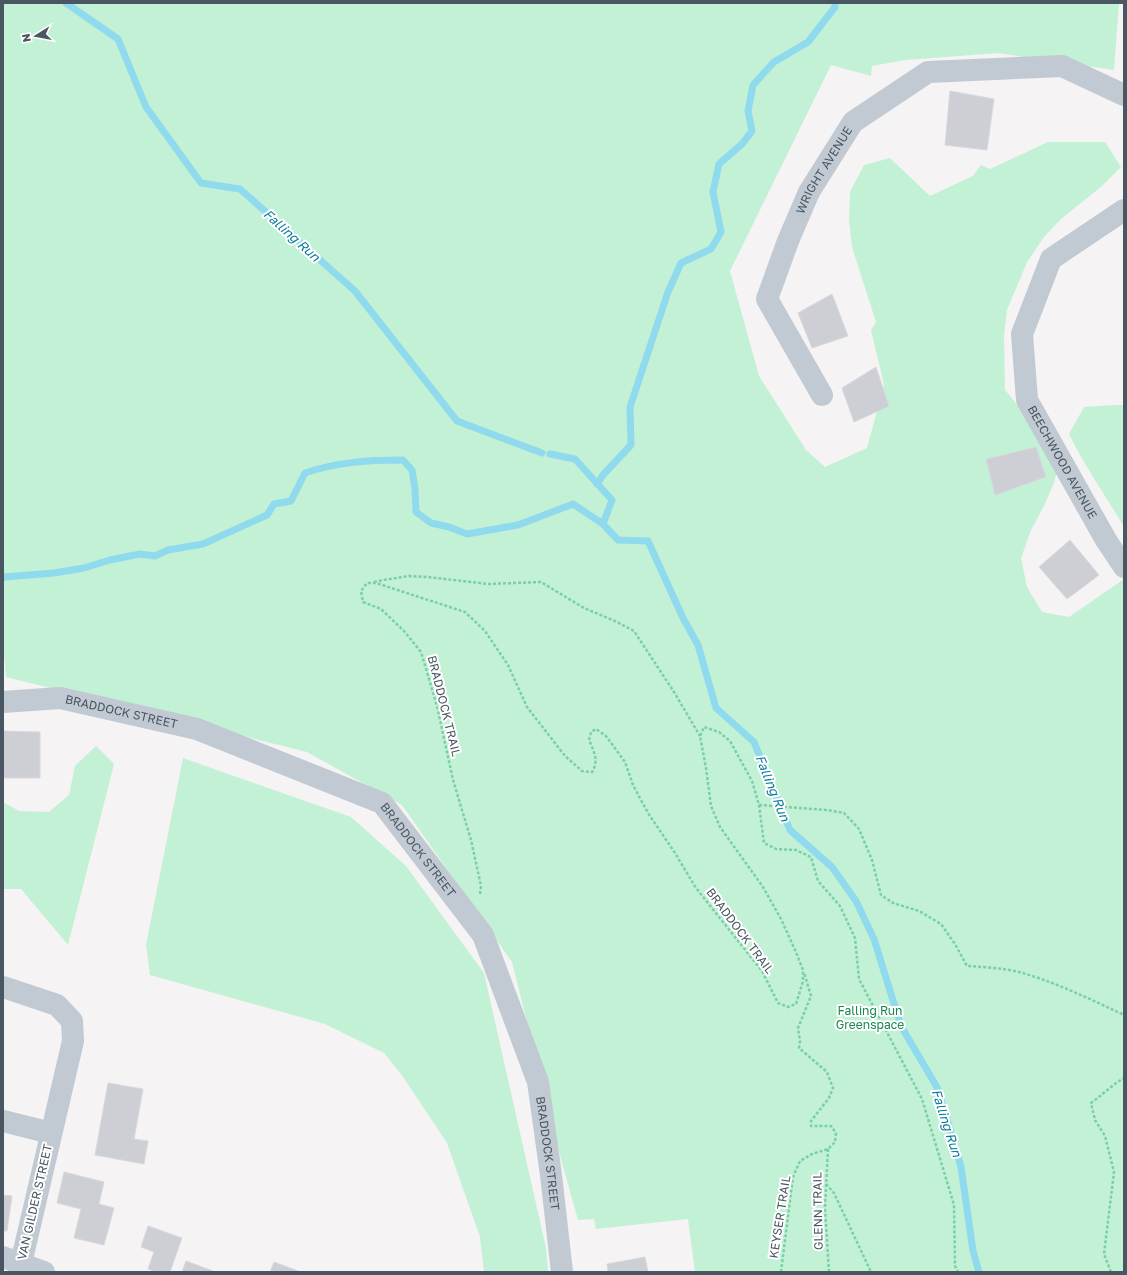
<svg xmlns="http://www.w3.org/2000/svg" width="1127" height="1275" font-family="'Golos Text',sans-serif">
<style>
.green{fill:#c3f1d5}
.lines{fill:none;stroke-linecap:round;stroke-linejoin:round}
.stream{stroke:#90daee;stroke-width:7}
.building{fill:#cdcfd5;stroke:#d7d9de}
.path{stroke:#7ad0a6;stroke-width:2.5;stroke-dasharray:3 2;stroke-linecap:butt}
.minor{stroke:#c1cad2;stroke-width:22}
.labels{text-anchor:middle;stroke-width:4;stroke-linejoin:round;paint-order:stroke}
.street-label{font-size:12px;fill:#4a5661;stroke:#fff}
.park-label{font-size:12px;fill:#17864f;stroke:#fff}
.water-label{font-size:13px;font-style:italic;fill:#0c7c9b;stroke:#fff}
</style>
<rect width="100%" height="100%" fill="#f5f3f3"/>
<!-- green -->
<path class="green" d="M3,3H1119L1114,70L998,53L905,60L872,66L871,76L831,65L730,271L759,376L806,450L825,467L867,448L884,385L871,330L876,322L852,247L849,220L850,192L864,165L890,158L930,196L973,176L981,165L990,169L1048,142H1105L1121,167L1102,186L1061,219L1044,237L1027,262L1007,310L1004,336L1005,390L1060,457L1054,483L1044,506L1031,530L1021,558L1027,587L1042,612L1069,617L1124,579V1272H695L688,1219L596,1229L594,1219L578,1220L562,1163L512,962L402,805L307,752L6,677L3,643Z
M1113,405H1124V527C1106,496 1085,467 1069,434L1084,407Z
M96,746L114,764L68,945L21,889H3V802L19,811L49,812L69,795L75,766Z
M183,758L351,817L406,866L484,973L546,1248L548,1272H484L480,1237L447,1143L401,1074L384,1053L325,1024L150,975L146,945Z"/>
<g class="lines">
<!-- stream -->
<path class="stream" d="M66,3L118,39L146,107L201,183L240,189L355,291L457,421L542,453
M550,454L575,459L612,500L603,524L618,540L648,541L683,618L698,645L716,708L754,742L790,830L832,867L856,901L874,939L901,1026L938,1089L961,1167L973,1251L979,1272
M597,484L603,475L631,445L630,407L668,292L681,263L711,249L721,232L713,192L719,164L742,144L752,131L748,111L753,85L774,62L808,42L835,7V3
M3,578L4,577L54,573L84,568L110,560L140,554L155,556L168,550L203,544L267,515L274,504L291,501L305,473C337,462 369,460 403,460L412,470L415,489L416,512L431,523L449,527L467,534L518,525L573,504L603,524"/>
</g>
<!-- building -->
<path class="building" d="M950,91L994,99L987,150L945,145Z
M832,294L848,336L812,348L798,313Z
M876,367L889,406L854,422L842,388Z
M1036,447L1046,477L995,495L986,459Z
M1070,540L1099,575L1067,599L1039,567Z
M3,731L40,732V778H3Z
M108,1083L143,1089L134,1139L148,1141L144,1164L95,1155Z
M64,1172L104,1182L99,1204L114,1208L104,1245L74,1238L81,1209L57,1203Z
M3,1195L12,1196L7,1231H3Z
M148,1226L182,1238L170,1272H156L148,1269L154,1252L141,1247Z
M645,1257L648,1272H608L607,1264Z
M186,1261L213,1271V1272H182Z
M274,1262L301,1272H270Z"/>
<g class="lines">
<!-- path -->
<path class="path" d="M374,582L383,580L409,576L428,577L488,584L541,582L584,608L615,621L634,631L674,692L700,736
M759,805L827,810L844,813L859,829L872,860L881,895L893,903L919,911L941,924L955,944L967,966C984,967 1002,968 1019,972C1055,982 1090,999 1124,1015
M480,894L481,886L471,840L453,780L437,706L421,652L404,631L381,609L363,602L361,591L367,583H376L465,612L485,631L508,665L527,707L565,756L582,771L592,772C599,761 594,751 589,740L591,732L596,729L606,736L625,762L633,785L648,813L675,853L696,888L762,971L778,1003L788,1007L796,1004L803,981V970L796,952L781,919L763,887L720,827L711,806L706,768L700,736L704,727L719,732L730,741L752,781L759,805L764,843L776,849L796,850L811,857L818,881L840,906L855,938L859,979L922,1099L954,1205L955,1266L958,1272
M828,1149L825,1208L829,1272
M826,1184L834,1193L871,1272
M781,1272L793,1177L800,1161L812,1154L828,1149L835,1142L836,1133L831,1126H811V1121L829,1098L833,1088L827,1072L799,1048L800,1041L798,1028L811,996L804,972
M1111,1272L1104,1254L1114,1172L1105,1136L1095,1120L1091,1103C1102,1095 1112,1085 1124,1078"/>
<!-- minor -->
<g class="minor">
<path id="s1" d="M1124,210L1051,259L1022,334L1027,400L1106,540L1124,567"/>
<path id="s2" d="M822,395L767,299L788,241L809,192L853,122L928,72L1062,66L1124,95"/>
<path id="s3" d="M3,702L60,698L197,729L382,803L483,935L538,1082L551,1175L562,1272"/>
<path d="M3,987L57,1005L72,1021L73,1041L19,1272"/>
<path d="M3,1121L51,1133"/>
<path d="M3,1257L44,1272"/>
</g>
</g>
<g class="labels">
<!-- street labels -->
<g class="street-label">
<text dy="4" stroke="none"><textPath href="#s2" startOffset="252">WRIGHT AVENUE</textPath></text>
<text dy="4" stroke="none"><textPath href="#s1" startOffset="306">BEECHWOOD AVENUE</textPath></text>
<text transform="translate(444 706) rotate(76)" y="4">BRADDOCK TRAIL</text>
<text dy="4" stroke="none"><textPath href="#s3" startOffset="120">BRADDOCK STREET</textPath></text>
<text dy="4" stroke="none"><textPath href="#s3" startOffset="456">BRADDOCK STREET</textPath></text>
<text transform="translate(740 931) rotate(53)" y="4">BRADDOCK TRAIL</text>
<text dy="4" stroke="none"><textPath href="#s3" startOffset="792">BRADDOCK STREET</textPath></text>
<text transform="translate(35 1202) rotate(-77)" y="4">VAN GILDER STREET</text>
<text transform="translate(818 1211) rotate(-91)" y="4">GLENN TRAIL</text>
<text transform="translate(780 1217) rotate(-81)" y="4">KEYSER TRAIL</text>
</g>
<!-- park labels -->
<g class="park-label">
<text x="870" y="1015">Falling Run<tspan x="870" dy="14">Greenspace</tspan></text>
</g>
<!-- water labels -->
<g class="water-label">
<text transform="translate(292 235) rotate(42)" y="5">Falling Run</text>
<text transform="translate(773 788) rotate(68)" y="5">Falling Run</text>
<text transform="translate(947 1123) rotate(72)" y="5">Falling Run</text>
</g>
</g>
<!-- border -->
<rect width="1127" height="1275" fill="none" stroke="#4a5661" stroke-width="8"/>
<!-- north arrow -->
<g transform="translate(36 36) rotate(259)" stroke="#ffffff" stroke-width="3" paint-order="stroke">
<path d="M0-3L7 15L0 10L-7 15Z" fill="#4a5661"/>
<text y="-6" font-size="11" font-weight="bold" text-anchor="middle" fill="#4a5661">N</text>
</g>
</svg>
